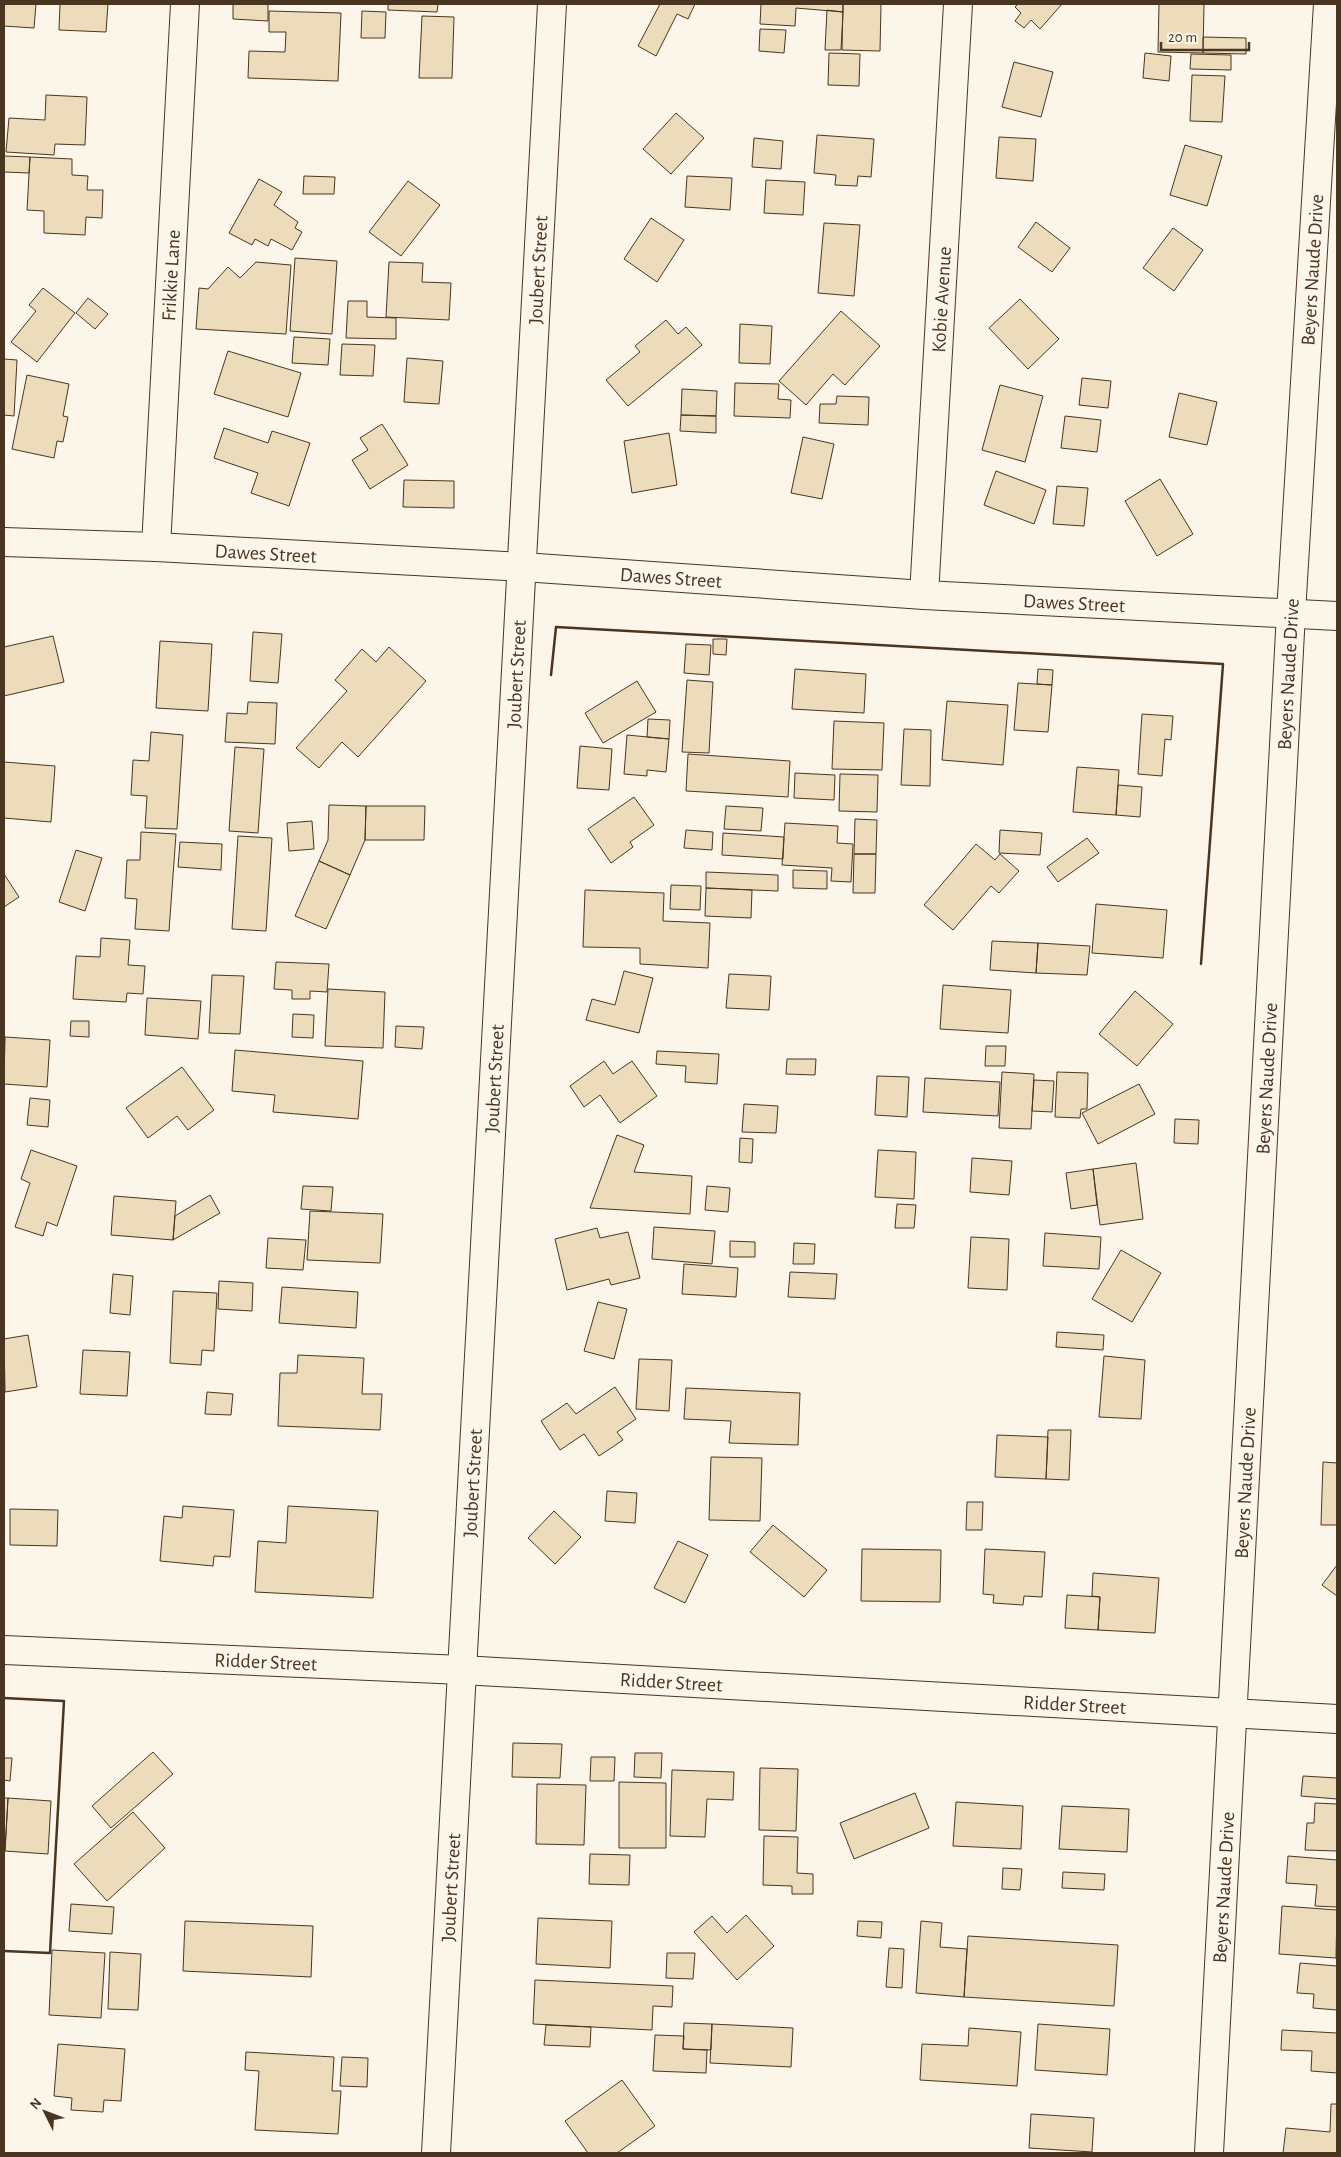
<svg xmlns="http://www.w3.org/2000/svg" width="1341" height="2157" font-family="'Alegreya Sans',sans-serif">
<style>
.building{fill:#ecdcbc;stroke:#4a3520}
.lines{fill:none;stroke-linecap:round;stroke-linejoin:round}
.minor-casing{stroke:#4a3520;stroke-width:30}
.minor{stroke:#fbf6e9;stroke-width:28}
.wall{stroke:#4a3520;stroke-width:2.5}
.labels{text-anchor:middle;stroke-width:4;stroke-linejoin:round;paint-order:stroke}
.street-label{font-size:20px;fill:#4a3520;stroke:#fbf6e9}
</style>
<rect width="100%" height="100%" fill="#fbf6e9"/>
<!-- building -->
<path class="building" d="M4,4H36L34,28L4,26Z
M60,4H108L106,32L59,30Z
M233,4H268V21L233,19Z
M388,4H438L437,12L388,10Z
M660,4H695L688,19L677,14L656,56L638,46Z
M761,4H843V12L796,8L795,26L760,24Z
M843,4H881L880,51L842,50Z
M1018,4H1062L1040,29L1031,20L1024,28L1015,21L1021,13L1015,7Z
M1159,4H1204L1203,53L1158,52Z
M827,10L843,12L841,50H825Z
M269,11L341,13L338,81L248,78L249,51L285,52L286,32H269Z
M362,11L386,12L385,38H361Z
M422,16L454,17L452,78H419Z
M760,29L786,30L784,53L759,51Z
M1203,37L1246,38V54L1203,53Z
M829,53L860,54L859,86L828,85Z
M1145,53L1171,56L1169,81L1143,78Z
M1191,54L1231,55V70L1190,69Z
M1014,62L1053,72L1041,117L1002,107Z
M1192,75L1225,76L1222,122L1190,121Z
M46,95L87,97L85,145L55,144L54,155L6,152L9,118L45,120Z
M676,113L704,138L671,174L643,149Z
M817,135L874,139L871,177L858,176L857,186L835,185L836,175L814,173Z
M999,137L1036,139L1033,181L996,178Z
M754,138L783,141L781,169L752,167Z
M1185,145L1222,156L1207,206L1170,195Z
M4,156L30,157L29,173L4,172Z
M30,157L72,159V175L88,176L87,190H103L102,218L86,217L85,235L44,233V211L27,210Z
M304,176L335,177L334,194H303Z
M687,176L732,178L730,210L685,207Z
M259,179L282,192L274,205L298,222L295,228L302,232L292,250L271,239L268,246L255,239L252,245L229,233Z
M766,180L805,182L803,215L764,213Z
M408,181L440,205L401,256L369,232Z
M651,218L684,240L657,282L624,259Z
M1036,222L1070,248L1052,272L1018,247Z
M824,223L860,225L854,296L818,293Z
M1173,228L1203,250L1174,291L1143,268Z
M295,258L337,261L332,334L290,331Z
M256,262L291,265L286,334L196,329L199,288L208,289L228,267L240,278Z
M389,262L423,263L422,282L451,283L449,320L386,317Z
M43,288L75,313L37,362L11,342L36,311L29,305Z
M88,298L108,314L95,329L76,313Z
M1020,299L1059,339L1028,369L989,328Z
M348,301H367V317L396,318V339L346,338Z
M841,311L880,346L845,385L833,374L806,405L779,381Z
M666,320L678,334L686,327L702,345L628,406L606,380L640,352L635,346Z
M740,324L772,326L770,364L739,363Z
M294,337L330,339L328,365L292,363Z
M342,344L375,345L373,376L340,375Z
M228,351L301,373L288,417L214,394Z
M407,358L443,361L439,404L404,402Z
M4,359L17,360L14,416L4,415Z
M27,375L69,384L63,416L68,417L63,442L57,441L54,458L12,449Z
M1082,378L1111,381L1108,408L1079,405Z
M735,383L779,384L778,399L791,400L790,418L734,416Z
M1000,385L1043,396L1025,462L982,450Z
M682,389L717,391L716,416L681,415Z
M1179,393L1217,402L1207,445L1169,437Z
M837,396L869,397L868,425L819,423L820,404H836Z
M681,415L716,416V433L680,431Z
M1065,416L1101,420L1097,452L1061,448Z
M382,424L408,465L370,489L352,460L368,450L360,438Z
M224,428L268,443L272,431L310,443L289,506L251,493L258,473L214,458Z
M669,433L677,485L632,493L624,441Z
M803,437L834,444L822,499L791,493Z
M996,471L1046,490L1034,524L984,505Z
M1160,479L1193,534L1157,556L1125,501Z
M404,480L454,481V508L403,507Z
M1057,486L1088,488L1084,526L1053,524Z
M253,632L282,634L278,683L250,681Z
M53,636L64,682L4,696V647Z
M713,639H727L726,655L713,654Z
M160,641L212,644L208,711L156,708Z
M686,644L711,645L709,675L684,673Z
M389,647L426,681L358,757L342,742L319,768L296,748L347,691L335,680L362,649L376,662Z
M795,669L866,674L864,713L792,709Z
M1038,669L1053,670L1052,685L1037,684Z
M687,680L713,682L709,753L682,752Z
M637,681L656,712L603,743L585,713Z
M1018,683L1052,685L1048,732L1014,730Z
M947,701L1008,705L1003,765L942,760Z
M248,702L277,703L275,744L225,742L227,713L247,714Z
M1142,714L1173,716L1171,740L1165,739L1162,776L1138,774Z
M648,719L670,720L669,739L647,737Z
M834,721L884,723L882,770L832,769Z
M904,729L931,730L930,786L901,785Z
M151,732L183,735L177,829L145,828L147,796L131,795L133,760L149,761Z
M627,735L669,739L666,772L647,770V776L624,774Z
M580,746L612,749L609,790L577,788Z
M235,747L264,749L258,833L229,831Z
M688,754L790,761L788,797L686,791Z
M4,762L55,766L51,822L4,818Z
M1077,767L1119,770L1116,815L1073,812Z
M795,773L835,775L834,800L794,798Z
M840,774L878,775L877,812L839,811Z
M1118,785L1142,787L1140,817L1116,815Z
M634,797L654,825L630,842L633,847L611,863L588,829Z
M329,805L366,806L365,840L350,875L319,861L328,840Z
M366,806H425L424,840H365Z
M726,806L763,808L761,831L724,829Z
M855,819L877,820L876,854H854Z
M312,821L314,849L289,851L287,823Z
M785,823L838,826L837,843L853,844L851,882L831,881L832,868L782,865Z
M686,830L713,832L712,850L684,848Z
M1000,830L1042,833L1040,855L999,853Z
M141,832L176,834L169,931L135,929L137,899L125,898L127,860H140Z
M723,833L784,837L783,859L722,855Z
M238,836L272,838L266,931L232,929Z
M1087,838L1099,853L1058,882L1047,867Z
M180,842L222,844L221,870L178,867Z
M976,844L995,860L1000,854L1019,871L999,893L991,886L953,930L924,905Z
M76,850L102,858L85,911L59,902Z
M854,854H876L875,893H853Z
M319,861L350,875L326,929L295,916Z
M793,870L827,871V889L793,888Z
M706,872L778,875V891L706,888Z
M4,874L19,897L4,907Z
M671,885L701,886L700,910L670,909Z
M706,888L752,890L751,918L705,916Z
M585,890L664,893L663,921L710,923L708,968L640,964V948L583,947Z
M1096,904L1167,910L1163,958L1092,953Z
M101,938L130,940L128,965L145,966L143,994L127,993L126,1002L73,999L76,956L100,957Z
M992,941L1038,943L1036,973L990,970Z
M1038,943L1090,946L1087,975L1036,973Z
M276,962L329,964L327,992L310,991V999H292V990L274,989Z
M624,971L653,978L639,1033L586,1020L592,999L615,1005Z
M729,974L771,976L769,1010L726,1008Z
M212,975L244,976L240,1034L209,1033Z
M943,985L1011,990L1008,1033L940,1029Z
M328,989L385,992L383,1048L325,1046Z
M1135,991L1173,1024L1137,1066L1099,1034Z
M147,998L201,1001L198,1039L145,1035Z
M293,1014L314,1015L313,1038L292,1037Z
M71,1021H89V1037L70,1036Z
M396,1026L424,1027L422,1049L395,1047Z
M5,1037L50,1040L47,1087L4,1084Z
M986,1046H1006L1005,1066H985Z
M235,1050L363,1061L358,1119L273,1112L275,1095L232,1091Z
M657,1051L719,1054L717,1084L685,1082L686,1066L656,1064Z
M787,1059H816L815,1075L786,1074Z
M604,1061L613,1074L632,1061L657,1096L620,1123L600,1095L584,1107L570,1086Z
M182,1067L214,1110L188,1130L177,1116L148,1138L126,1108Z
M1002,1072L1034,1074L1031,1129L999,1128Z
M1057,1072L1088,1073L1087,1109H1081L1080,1118L1055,1117Z
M877,1076L909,1077L907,1117L875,1115Z
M925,1078L1000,1082L998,1116L923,1112Z
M1034,1080L1054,1081L1052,1112L1032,1111Z
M1139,1084L1155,1114L1098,1144L1082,1113Z
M30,1098L50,1100L48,1127L27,1125Z
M744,1104L778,1106L776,1133L742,1132Z
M1175,1119L1199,1120L1198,1144L1174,1143Z
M617,1135L644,1145L634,1172L692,1176L690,1214L590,1208Z
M740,1138L753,1139L752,1163L739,1162Z
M31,1150L77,1166L57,1226L47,1222L43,1236L15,1227L30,1183L21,1179Z
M878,1150L916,1152L914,1199L875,1197Z
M972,1158L1012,1161L1009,1195L970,1192Z
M1136,1163L1143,1219L1100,1225L1093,1169Z
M1093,1169L1097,1205L1071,1209L1066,1173Z
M303,1186L333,1187L331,1211L301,1209Z
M707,1186L730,1188L728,1212L705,1210Z
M210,1195L220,1213L173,1240L175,1216Z
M114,1196L176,1201L173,1240L111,1235Z
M897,1204L916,1205L914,1228H895Z
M310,1211L383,1214L380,1263L307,1260Z
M654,1227L715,1231L712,1264L652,1259Z
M597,1228L600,1238L628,1232L640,1278L611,1285L609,1279L567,1290L555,1239Z
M1045,1233L1101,1237L1099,1269L1043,1266Z
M971,1237L1009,1239L1007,1290L968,1288Z
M268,1238L306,1240L303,1270L266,1268Z
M730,1241L755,1242V1257H730Z
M794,1243L815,1244L814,1264H793Z
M1121,1250L1161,1273L1132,1322L1092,1299Z
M684,1264L738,1268L736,1297L682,1294Z
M790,1272L837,1274L835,1299L788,1297Z
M113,1274L133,1276L130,1315L110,1313Z
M219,1281L253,1283L252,1311L218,1309Z
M282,1287L358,1292L356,1328L279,1323Z
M173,1291L217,1293L214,1351L202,1350L201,1365L170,1363Z
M598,1302L627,1309L614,1359L584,1351Z
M1057,1332L1104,1335L1103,1350L1056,1347Z
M28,1335L37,1387L5,1392L4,1339Z
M83,1350L130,1352L127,1396L80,1394Z
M298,1355L364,1358L362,1394H382L380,1430L278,1426L280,1373H297Z
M1104,1356L1145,1360L1141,1419L1099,1417Z
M639,1359L672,1360L669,1411L636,1409Z
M615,1387L636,1419L617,1432L623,1440L599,1456L584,1434L560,1450L541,1421L567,1403L576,1414Z
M686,1388L800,1393L798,1445L729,1443L731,1421L684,1419Z
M207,1392L233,1394L231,1415L205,1414Z
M1048,1430H1071L1069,1480L1046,1479Z
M997,1435L1048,1437L1046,1479L995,1477Z
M711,1457L762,1458L760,1521L709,1520Z
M1323,1462L1337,1463V1525H1321Z
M607,1491L637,1493L635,1523L605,1521Z
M967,1502H983L982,1530H966Z
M183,1506L234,1510L230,1557L214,1556L213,1566L160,1561L164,1516L182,1518Z
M288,1506L378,1511L373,1598L255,1592L258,1541L286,1543Z
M10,1509L58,1510L57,1546L10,1545Z
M554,1511L581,1537L555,1564L528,1538Z
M773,1525L827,1570L804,1597L750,1552Z
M678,1541L708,1555L685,1603L654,1588Z
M862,1549L941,1550L940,1602L861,1601Z
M985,1549L1045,1552L1042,1597L1024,1596L1023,1605L993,1603L994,1595L983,1594Z
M1337,1565V1596L1322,1585Z
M1093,1573L1159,1578L1155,1633L1098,1630L1100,1597L1092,1596Z
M1067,1595L1100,1597L1098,1630L1065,1628Z
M513,1743L562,1744L560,1778L512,1777Z
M153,1752L173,1774L111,1828L92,1806Z
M635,1753H662L661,1778L634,1777Z
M591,1757H615L614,1781H590Z
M4,1758H12L10,1781L4,1780Z
M760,1768L798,1769L796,1831L759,1830Z
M672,1770L734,1772L733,1800L707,1799L705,1837L670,1836Z
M1303,1776L1337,1778V1799L1301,1796Z
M619,1782L666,1783V1848H619Z
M537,1784L586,1785L584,1845L536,1844Z
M915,1793L929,1828L854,1859L840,1823Z
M4,1798H8L5,1851H4Z
M8,1798L51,1801L48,1854L5,1851Z
M956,1802L1023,1806L1021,1849L953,1846Z
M1315,1803L1337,1804V1851L1305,1850L1307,1823H1314Z
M1062,1806L1129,1809L1127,1852L1059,1849Z
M133,1812L165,1848L107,1901L74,1864Z
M764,1836L798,1837L797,1873L813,1874V1894H792V1886L763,1885Z
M590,1854L630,1855L629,1885L589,1884Z
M1288,1856L1337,1860V1907L1315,1906L1317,1885L1286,1883Z
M1003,1868L1022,1869L1020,1890L1002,1889Z
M1063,1872L1105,1874L1104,1890L1062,1888Z
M71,1904L114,1907L112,1934L69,1931Z
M1282,1906L1337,1910L1336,1958L1279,1954Z
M746,1915L774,1946L737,1980L694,1932L712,1916L727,1933Z
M538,1918L612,1921L610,1968L536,1964Z
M185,1921L313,1926L311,1977L183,1971Z
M858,1921L882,1922L881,1938L857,1936Z
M921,1921L942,1923L940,1947L967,1949L964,1997L916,1993Z
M968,1936L1118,1945L1114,2006L964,1997Z
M889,1948L904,1949L902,1988L886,1987Z
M52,1950L105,1953L101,2018L49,2015Z
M110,1952L141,1954L138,2010L108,2009Z
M667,1953H695L693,1979L666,1978Z
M1300,1963L1337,1966V2010L1313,2008L1314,1994L1297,1993Z
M535,1980L673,1986L672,2007L653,2006L652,2030L533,2024Z
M684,2023L712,2024L711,2050L683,2049Z
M712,2024L793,2028L791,2067L710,2063Z
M1038,2024L1110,2029L1107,2075L1035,2070Z
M546,2025L591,2027L590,2047L544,2045Z
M969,2028L1021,2032L1017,2086L920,2080L922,2044L968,2046Z
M1282,2030L1337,2033V2073L1311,2071L1312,2051L1281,2050Z
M655,2035L684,2036L683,2049L707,2050L706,2073L653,2071Z
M58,2044L125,2049L121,2101L104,2100L103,2112L71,2110L72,2098L54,2096Z
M246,2052L334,2057L332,2091H341L338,2134L255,2130L259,2071L245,2070Z
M342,2057L368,2058L367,2087L340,2086Z
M622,2080L655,2126L617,2153H588L565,2121Z
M1331,2104H1337V2153H1283L1286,2128L1330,2132Z
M1031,2114L1094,2118L1092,2152L1029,2148Z"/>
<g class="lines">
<defs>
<g id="minor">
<path id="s1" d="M4,542L156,547L523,567L924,595L1337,616"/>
<path id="s2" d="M156,547L185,4"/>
<path id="s3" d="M924,595L958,4"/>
<path id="s4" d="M4,1650L462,1670L1337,1719"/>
<path id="s5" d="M436,2153L552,4"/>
<path id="s6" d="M1209,2153L1291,613L1328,4"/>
</g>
</defs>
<!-- minor casing -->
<use href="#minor" class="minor-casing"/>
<!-- minor -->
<use href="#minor" class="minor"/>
<!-- wall -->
<path class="wall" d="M551,675L556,627L1223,664L1201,964
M4,1698L64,1701L50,1953L4,1951"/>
</g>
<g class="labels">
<!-- street labels -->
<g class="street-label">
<text dy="7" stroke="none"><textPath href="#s5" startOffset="1886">Joubert Street</textPath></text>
<text dy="7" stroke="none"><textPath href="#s6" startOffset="1886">Beyers Naude Drive</textPath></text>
<text dy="7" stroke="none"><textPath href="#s2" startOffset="272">Frikkie Lane</textPath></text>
<text dy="7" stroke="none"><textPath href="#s3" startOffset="296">Kobie Avenue</textPath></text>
<text dy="7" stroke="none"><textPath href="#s1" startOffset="262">Dawes Street</textPath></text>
<text dy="7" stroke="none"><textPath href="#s1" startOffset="668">Dawes Street</textPath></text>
<text dy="7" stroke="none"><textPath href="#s1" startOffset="1072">Dawes Street</textPath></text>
<text dy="7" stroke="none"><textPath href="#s5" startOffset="1481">Joubert Street</textPath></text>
<text dy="7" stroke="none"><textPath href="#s6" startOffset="1481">Beyers Naude Drive</textPath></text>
<text dy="7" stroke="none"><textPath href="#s5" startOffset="1076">Joubert Street</textPath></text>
<text dy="7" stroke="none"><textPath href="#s6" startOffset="1076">Beyers Naude Drive</textPath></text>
<text dy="7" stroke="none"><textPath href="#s5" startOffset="671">Joubert Street</textPath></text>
<text dy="7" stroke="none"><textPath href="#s6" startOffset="671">Beyers Naude Drive</textPath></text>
<text dy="7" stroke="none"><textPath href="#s4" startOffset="262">Ridder Street</textPath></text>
<text dy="7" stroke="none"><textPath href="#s4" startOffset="668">Ridder Street</textPath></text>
<text dy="7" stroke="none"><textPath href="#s4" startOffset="1072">Ridder Street</textPath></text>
<text dy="7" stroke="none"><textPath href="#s5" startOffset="266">Joubert Street</textPath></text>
<text dy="7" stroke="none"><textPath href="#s6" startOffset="266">Beyers Naude Drive</textPath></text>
</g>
</g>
<!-- border -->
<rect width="1341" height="2157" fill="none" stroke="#4a3520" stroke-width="10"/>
<!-- north arrow -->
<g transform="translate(45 2112) rotate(312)" stroke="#fbf6e9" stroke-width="4" paint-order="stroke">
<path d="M0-4L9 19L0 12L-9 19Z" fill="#4a3520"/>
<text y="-8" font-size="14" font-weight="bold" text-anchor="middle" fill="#4a3520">N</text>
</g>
<!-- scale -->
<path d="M1161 42v8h88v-8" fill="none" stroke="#4a3520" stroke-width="2.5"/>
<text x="1168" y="42" font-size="15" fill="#4a3520" stroke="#fbf6e9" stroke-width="4" paint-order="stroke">20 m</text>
</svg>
